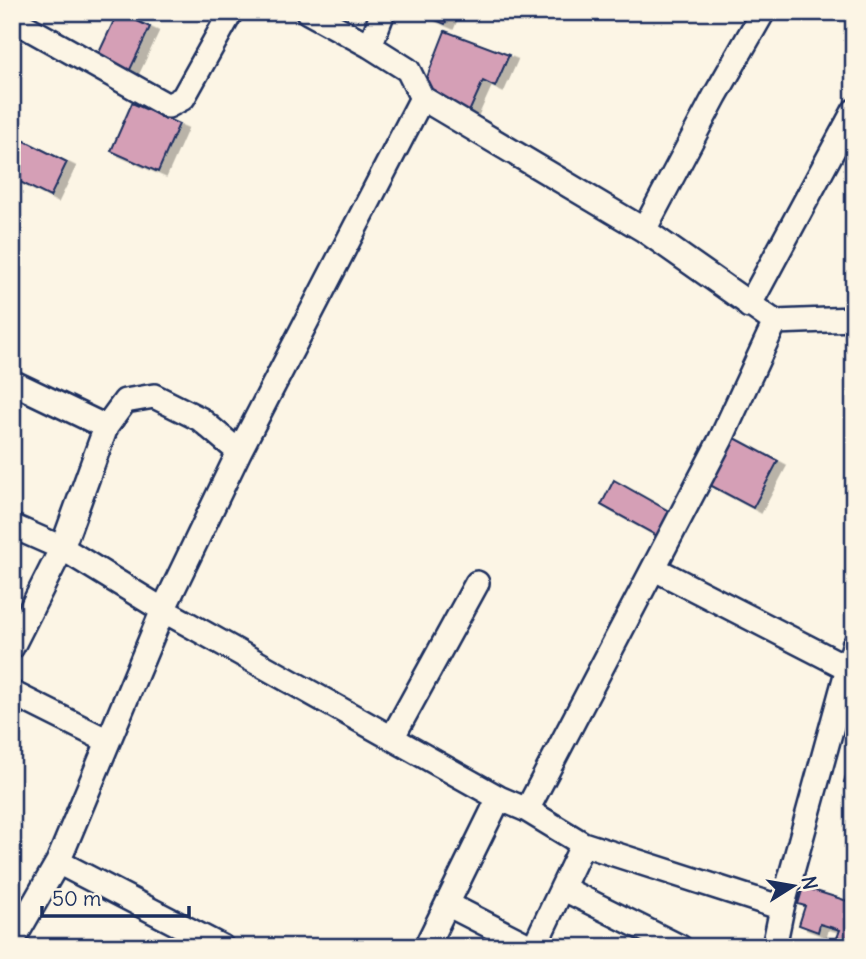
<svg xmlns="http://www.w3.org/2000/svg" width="866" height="959" font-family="Delius,sans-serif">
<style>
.building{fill:#d59fb6;stroke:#1b2f5e;stroke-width:2;filter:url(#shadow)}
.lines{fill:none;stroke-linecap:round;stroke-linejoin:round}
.minor-casing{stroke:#1b2f5e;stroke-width:28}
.minor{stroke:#fcf5e5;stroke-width:23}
</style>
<defs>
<filter id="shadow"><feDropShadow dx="8" dy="4.5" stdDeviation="0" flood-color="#0004"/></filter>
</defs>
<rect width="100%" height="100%" fill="#fcf5e5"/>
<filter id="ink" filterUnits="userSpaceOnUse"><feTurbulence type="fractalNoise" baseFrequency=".0143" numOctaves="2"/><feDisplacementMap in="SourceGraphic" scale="14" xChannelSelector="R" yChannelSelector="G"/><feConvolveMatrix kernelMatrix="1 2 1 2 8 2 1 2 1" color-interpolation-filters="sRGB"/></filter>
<g filter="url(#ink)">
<!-- building -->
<path class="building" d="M118,12L150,27L128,74L96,59Z
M418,12H450L445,24Z
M445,31L509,55L495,87L483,81L469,112L424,85Z
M132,103L179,124L158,172L111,151Z
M19,138L67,162L50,197L12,178V152Z
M733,437L778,461L753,508L708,484Z
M614,480L672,513L659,537L601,505Z
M852,756H854V785L844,782Z
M803,887L854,903L852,943L837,938L840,930L820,924L818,932L799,925L805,906L798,904Z"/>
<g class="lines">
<defs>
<path id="minor" d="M308,12L370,46L408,70L422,98
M12,19L168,106L183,98L231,12
M370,46L383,12
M644,230L715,96L763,12
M749,306L854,111
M12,382L106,427
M12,526L62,548L163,610L499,798L527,810L721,439L775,322
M655,569L846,667
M12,647L62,548L106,427L125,401L154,396L200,419L239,452
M12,693L108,741
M392,738L477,583
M527,810L583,844L534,947
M583,844L782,908L854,646
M58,862L222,947
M562,888L680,947
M447,904L531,947
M12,942L58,862L163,610L239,452L422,98L644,230L775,322L854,319
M426,947L499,798
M774,947L782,908"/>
</defs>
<!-- minor casing -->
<use href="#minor" class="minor-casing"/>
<!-- minor -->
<use href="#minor" class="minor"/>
</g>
</g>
<!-- margin -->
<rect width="866" height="959" fill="none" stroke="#fcf5e5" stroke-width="42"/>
<rect x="21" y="21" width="824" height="917" fill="none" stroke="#1b2f5e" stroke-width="2.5" filter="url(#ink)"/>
<!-- north arrow -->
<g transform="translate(793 886) rotate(79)" stroke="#fcf5e5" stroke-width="5" paint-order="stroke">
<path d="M0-5L12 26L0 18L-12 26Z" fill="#1b2f5e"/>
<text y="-10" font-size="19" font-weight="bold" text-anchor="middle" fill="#1b2f5e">N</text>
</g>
<!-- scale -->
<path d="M42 906v10h147v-10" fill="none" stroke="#1b2f5e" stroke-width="3.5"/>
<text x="52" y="906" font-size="21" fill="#1b2f5e" stroke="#fcf5e5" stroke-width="5" paint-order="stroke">50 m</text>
</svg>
